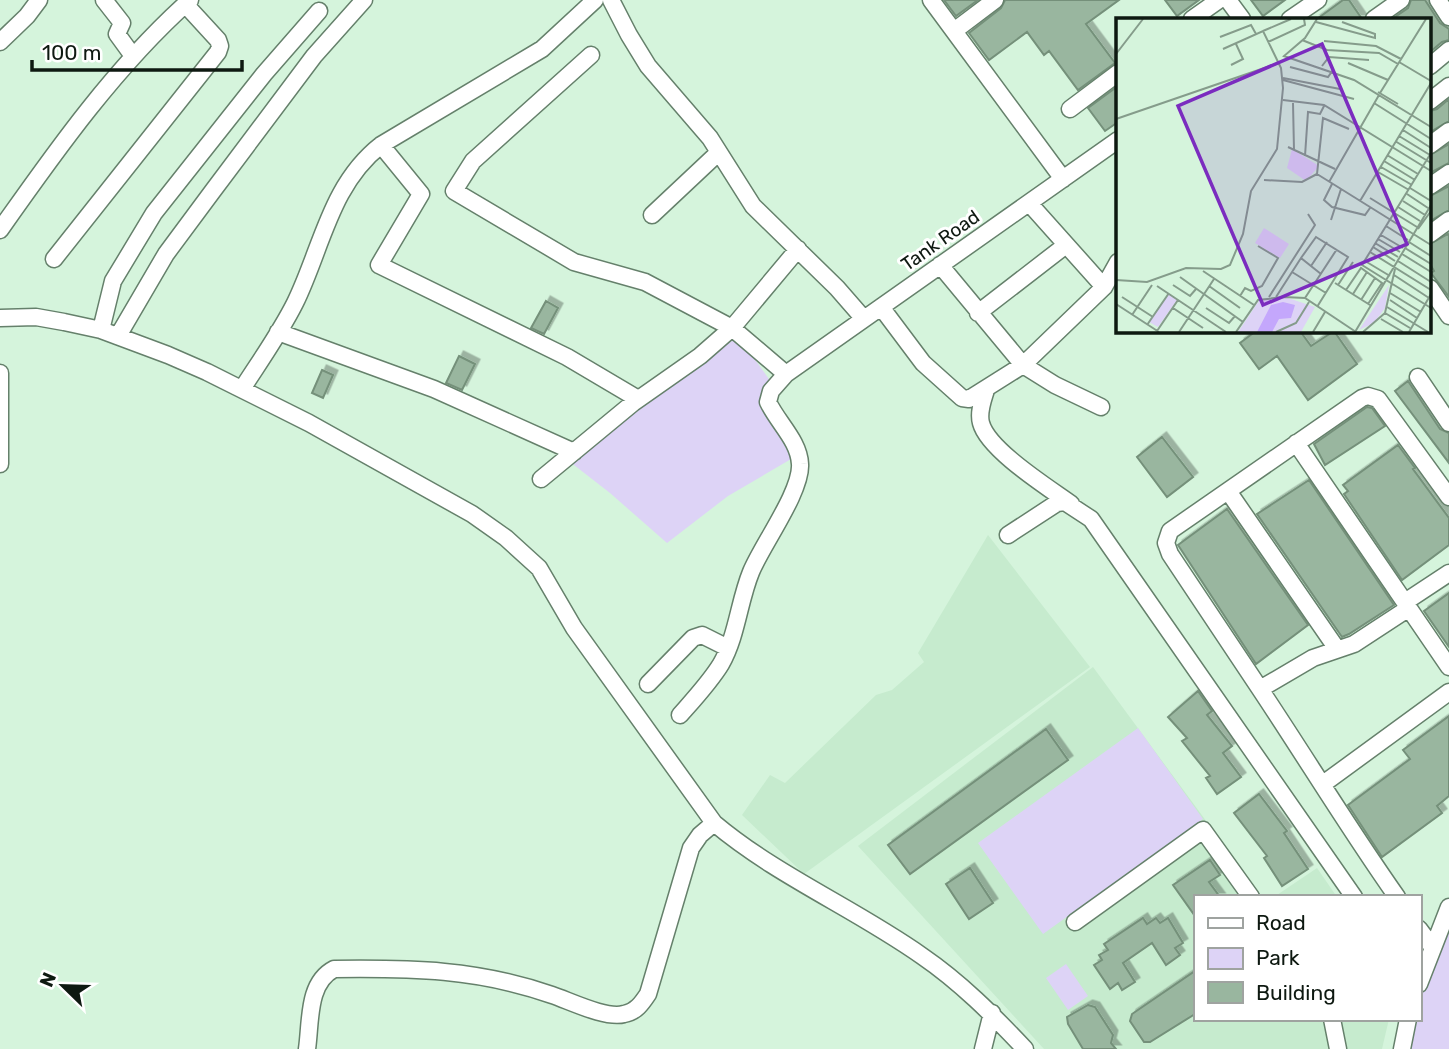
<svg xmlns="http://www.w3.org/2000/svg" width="1449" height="1049" font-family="Rubik,sans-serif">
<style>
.built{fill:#c6ebce}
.green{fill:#ddd3f6}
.building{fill:#99b69f;stroke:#74907a;stroke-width:2;filter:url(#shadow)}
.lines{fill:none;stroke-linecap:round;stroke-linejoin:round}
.minor-casing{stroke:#65806b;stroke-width:19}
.minor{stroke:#fff;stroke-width:16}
.labels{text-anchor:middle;stroke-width:6;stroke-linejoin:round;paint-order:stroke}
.street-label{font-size:19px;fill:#0e1911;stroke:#fff}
.inset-road{fill:none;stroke:#859c8b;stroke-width:2}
.view{fill:#7b2cbf;fill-opacity:0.15;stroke:#7b2cbf;stroke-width:3.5}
.inset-edge{fill:none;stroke:#0e1911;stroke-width:3.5}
</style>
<defs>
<filter id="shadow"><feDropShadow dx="4.5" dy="-4.5" stdDeviation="0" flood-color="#0004"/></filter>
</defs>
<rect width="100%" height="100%" fill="#d5f4dc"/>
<!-- built -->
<path class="built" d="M988,535L1090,667L804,874L742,815L770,775L785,783L876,695L892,690L924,662L918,653Z
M1093,667L1262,897H1195V1019H1389L1382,1049H1044L858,846Z
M1317,868L1337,897H1274Z"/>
<!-- green -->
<path class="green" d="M739,337L776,389L768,402L798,455L728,496L667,543L610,493L565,458L637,397Z
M1138,728L1203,819L1043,934L978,843Z
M1449,918V1049H1407L1415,1019H1419C1419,985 1437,950 1449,918Z
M1066,964L1088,996L1068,1010L1046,978Z"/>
<!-- building -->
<path class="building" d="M944,0H978L956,16Z
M1005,0H1119L1086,24L1115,63L1078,90L1049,51L1044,55L1027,32L989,60L969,33L1001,8Z
M1165,0H1199L1177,16Z
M1251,0H1285L1263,16Z
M1343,0H1349L1362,19H1317Z
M1411,0H1425L1440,23L1449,29V40L1442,42L1430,52V19H1392L1408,8Z
M1118,86V122L1105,131L1088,108Z
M1449,99V121L1430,132V111L1437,109Z
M1449,144V163L1430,173V155Z
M1449,186V210L1430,221V196Z
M1448,234L1449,236V297L1431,273L1434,271L1430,264V244Z
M546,301L558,308L544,334L531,328Z
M1256,331H1300L1311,346L1334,331L1357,364L1308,400L1277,356L1259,369L1240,343Z
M459,356L475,364L462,390L446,383Z
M322,370L333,375L323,398L312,393Z
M1408,381L1440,429L1449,433V463L1395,391Z
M1367,407L1372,408L1385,426L1325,465L1314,444Z
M1162,437L1193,477L1167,497L1137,457Z
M1398,445L1415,468L1413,469L1449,518V545L1402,580L1344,494L1348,491L1343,485Z
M1309,480L1394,605L1349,634L1342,637L1257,514Z
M1227,509L1308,625L1256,664L1178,545Z
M1449,593V647L1424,611Z
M1198,691L1212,711L1207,715L1232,746L1223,753L1241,777L1217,794L1206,778L1210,776L1182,741L1187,738L1168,717Z
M1449,716V796L1437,806L1442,813L1382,857L1348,805L1410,759L1403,750Z
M1046,729L1068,760L910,874L888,845Z
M1259,794L1287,831L1284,833L1308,869L1282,886L1264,858L1267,856L1234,813Z
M1210,860L1220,875L1209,882L1220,897H1195V916L1173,885Z
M970,868L993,903L969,919L946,884Z
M1143,918L1147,924L1156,918L1160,923L1168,918L1183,943L1175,948L1180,955L1166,965L1152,943L1123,963L1135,982L1122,990L1118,983L1110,989L1094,965L1102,960L1099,955L1108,950L1104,944Z
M1195,971V1014L1150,1042H1144L1130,1021L1132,1014Z
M1088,1005L1095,1007L1113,1035L1111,1043L1116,1049H1083L1068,1024L1067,1017Z"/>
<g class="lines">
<defs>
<path id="minor" d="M104,0L122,23L117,34L133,56
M611,0L629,35L648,66L710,138L753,206L837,288L864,319
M931,0L1063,179
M1228,0L1242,19
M1438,0L1449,17
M1192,19L1219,0
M1290,19L1318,0
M1374,19L1401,0
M954,31L995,0
M0,42L27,16L39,0
M591,55L473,161L454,191L574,262L645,282L732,328L786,374
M1430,66L1449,50
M1430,101L1449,86
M1070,109L1118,73
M381,145L421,194L379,265L567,357L638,399
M1430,145L1449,131
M1430,186L1449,173
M1029,203L1104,287
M652,215L718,153
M0,230C57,149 116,66 190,0
M1430,234L1449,220
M54,259L218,52L220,46L218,40L185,4
M940,265L1023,365L1055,385L1101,407
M1430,288L1449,316
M881,307L923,363L962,398L969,399L1023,365L1104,287L1118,262
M978,313L1066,245
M0,318L36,317L64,322L101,330L168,355L207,372L309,423L472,514L506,538L539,568L574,628L714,823C777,876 854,908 922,956C960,982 993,1015 1025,1049
M101,330L113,281L154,213L264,74L319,11
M278,332L434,389L574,452
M118,336L166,254L212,192L314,56L364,0
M0,373V464
M1418,377L1449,423
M242,389C260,361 280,333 295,303C322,248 330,185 381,145L542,49L595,0
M986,390C983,400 978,412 981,423C988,450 1049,488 1071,504
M1296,443L1449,667
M541,479L633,403L700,356L732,328L798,249
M1228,491L1337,649
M1008,535L1057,503L1065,502L1091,519L1354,897
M1405,602L1449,573
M1409,608L1354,644L1313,658L1260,689L1170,554L1166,543L1170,531L1362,398L1368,396L1378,399L1449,497
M648,684L693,638L702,635L728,648
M1260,689C1306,758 1349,829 1397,897
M680,715C695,698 710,682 721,664C737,636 739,601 751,572C762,545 802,491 800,464C799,441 778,423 768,402L771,391L786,374L1118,140
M1323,784L1449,692
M1075,922L1203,830L1251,897
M1419,929L1433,948
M1419,984L1449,907
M1332,1019L1338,1049
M307,1049C311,1022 307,983 334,969C411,968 478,969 552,995C570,1001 606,1019 624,1014C636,1012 642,1003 648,994L691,848L700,835L714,823
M983,1049L992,1013
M1402,1049L1408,1019"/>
</defs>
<!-- minor casing -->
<use href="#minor" class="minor-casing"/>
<!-- minor -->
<use href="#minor" class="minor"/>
</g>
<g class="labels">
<!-- street labels -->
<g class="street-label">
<text transform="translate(940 240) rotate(-35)" y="7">Tank Road</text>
</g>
</g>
<!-- overview -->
<g transform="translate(1116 18)">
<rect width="315" height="315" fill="#d5f4dc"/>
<path d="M176,131L203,148L190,163L171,150ZM148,210L173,226L164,240L139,225ZM273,267L269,290L258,305L243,312ZM53,276L61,282L42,309L33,304ZM169,279L199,289L185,314H122L144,281Z" fill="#ddd3f6"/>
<path d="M167,284L179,287L175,300L163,301L156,314H141L155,287Z" fill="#c4a7fc"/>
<path class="inset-road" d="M201,1L189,20L168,38L238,62L315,109M200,4L259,20V16L226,4M147,13L175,1M104,19L135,7L140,16M186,22L211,32L263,35L282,46M208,23L260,28L285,41M152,24L189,7L188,1M0,36L27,1M283,44L315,63M232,45L272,62M115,47L127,41L120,26M206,48L213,39L253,42M174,49L212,59L217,52M167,60L224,71M167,62L238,81M262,74L282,86M264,75L310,1M167,82L208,87L315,153M177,85L178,132M258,85L315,121M0,101L163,45M287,112L315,130M283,118L314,137M279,123L315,145M172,129L219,151M315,135L246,247L315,290M271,137L302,156M189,138L192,94L204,96L208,88M268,143L299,162M265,149L296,167M262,154L293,172M201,156L315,227M148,162L186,164L201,156L207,100L233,111M213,164L263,77M216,166L208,182L216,189L249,197L254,190M294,170L315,183M291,176L312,190M254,180L301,209M244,183L315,65M287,183L309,197M282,189L304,203M215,202L225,171M270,208L292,222M302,211L315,193M265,217L287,230M262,221L284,234M293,224L315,238M259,225L282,239M257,229L279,243M289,230L315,246M254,234L315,272M286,236L315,254M249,243L274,258M282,243L315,264M195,248L211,224M87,253L138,287M176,254L210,275M278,257L313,280M64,259L127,304M0,262L31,264L70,250L105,251L114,247L127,216L135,173L161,131L167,70L165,50L147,13L107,31M219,265L254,287M57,267L74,278L80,271M222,267L237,244M41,268L110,314M93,268L124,290M230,272L245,250L266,265L252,286M274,275L305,294M237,276L251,254M124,278L129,270L135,273L146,268L162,240L142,228M6,279L37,299M153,279L199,207L192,196M160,279L185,240M189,280L221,231M245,282L259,260M274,282L301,300M0,286L43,314M201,289L232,239L200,219L185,240L205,256M271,289L312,314M57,290L87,310M90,290L113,305L119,298M269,295L294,310M16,297L36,267M265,301L287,314M31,307L53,275M41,313L62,282M63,314L98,261M120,314L142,282L168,279L189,280L240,314M160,314L180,305L193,284M197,314L209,294M239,314L315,187M247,314L269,295L279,251M293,314L315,276"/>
<path class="view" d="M206,26L291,226L147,287L62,88Z"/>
<rect width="315" height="315" class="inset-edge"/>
</g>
<!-- legend -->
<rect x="1194" y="895" width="228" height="126" fill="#ffffff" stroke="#9fa3a0" stroke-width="2"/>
<rect x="1208" y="918" width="35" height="10" fill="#ffffff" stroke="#9fa3a0" stroke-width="2"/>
<text x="1256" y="930" font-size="21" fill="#0e1911">Road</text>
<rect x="1208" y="948" width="35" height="21" fill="#ddd3f6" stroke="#9fa3a0" stroke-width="2"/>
<text x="1256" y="965" font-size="21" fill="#0e1911">Park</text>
<rect x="1208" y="982" width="35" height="21" fill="#99b69f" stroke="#9fa3a0" stroke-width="2"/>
<text x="1256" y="1000" font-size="21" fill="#0e1911">Building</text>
<!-- north arrow -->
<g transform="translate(63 986) rotate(293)" stroke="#ffffff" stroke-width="5" paint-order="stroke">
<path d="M0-5L12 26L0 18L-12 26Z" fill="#0e1911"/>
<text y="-10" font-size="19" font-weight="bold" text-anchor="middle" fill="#0e1911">N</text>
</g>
<!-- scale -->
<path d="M32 60v10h210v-10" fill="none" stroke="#0e1911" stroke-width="3.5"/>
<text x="42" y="60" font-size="21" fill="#0e1911" stroke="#ffffff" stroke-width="5" paint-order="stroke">100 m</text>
</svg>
